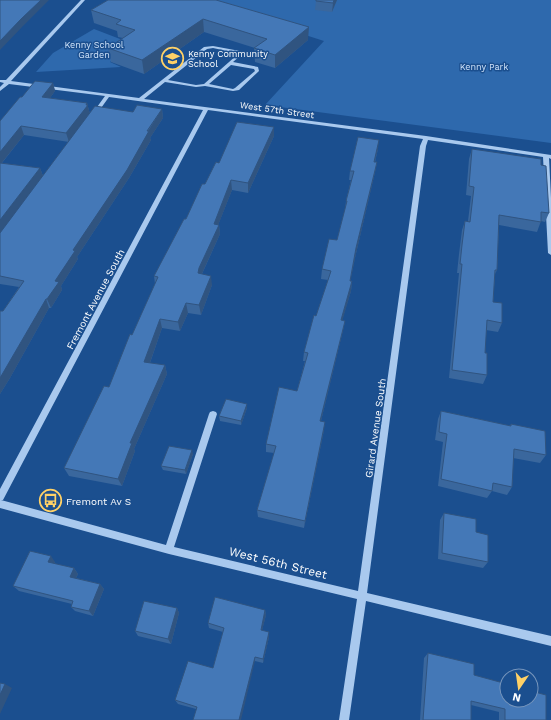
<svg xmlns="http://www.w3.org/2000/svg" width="551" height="720" font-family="'Work Sans',sans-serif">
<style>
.green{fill:#2e69ad}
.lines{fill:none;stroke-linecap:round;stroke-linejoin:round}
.minor{fill:#a9c9ee;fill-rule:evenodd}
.wall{fill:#3a679d;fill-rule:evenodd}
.shaded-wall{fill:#305480}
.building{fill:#4478b7;stroke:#305480}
.labels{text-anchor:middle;stroke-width:3;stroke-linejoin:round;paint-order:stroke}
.far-park-label{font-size:9px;fill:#cfe3fa;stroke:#1b4f8f}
.far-poi-label{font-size:9px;fill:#fff;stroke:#1b4f8f;text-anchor:start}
.far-street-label{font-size:9px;fill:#fff;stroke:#1b4f8f}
.street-label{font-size:10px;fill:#fff;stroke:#1b4f8f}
.poi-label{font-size:10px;fill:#fff;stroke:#1b4f8f;text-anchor:start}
.near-street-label{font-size:12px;fill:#fff;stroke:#1b4f8f}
</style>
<rect width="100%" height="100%" fill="#1b4f8f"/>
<!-- green -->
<path class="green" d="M197,0H551V143L265,105L324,41Z
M94,29L133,44L110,62L121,67L36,72L53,53Z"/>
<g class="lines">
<!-- minor -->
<path class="minor" d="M81,0H85L11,81L139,98L204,47L213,46L240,51L241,55L233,62L258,67L259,71L239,90L233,91L205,86L196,87L165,82L144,99L426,136L551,155V159L549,158L551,198V255L548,253L543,157L428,140L426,146L367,593L551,636V646L366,601L349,720H339L357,599L169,554L0,508V489L203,110L109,97L96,115H94L92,114L105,96L9,84L0,91V87L4,83L0,82V80H6ZM213,48L236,53L237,55L204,84L196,85L168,80L207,49ZM231,65L254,69L255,71L235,88L233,89L209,84ZM208,110L423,139L420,146L358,591L174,547L217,414L216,412L213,411L210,412L209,414L166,545L1,500H3Z"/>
</g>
<!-- wall -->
<path class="wall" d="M108,0L308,40L275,68L255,62L254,48H255L204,32L144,74L111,62L108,48L123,38L118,37L117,31L94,23L91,10Z
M316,0H337L332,12L315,10Z
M53,83L55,91L50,98L87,103L90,114L133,112L162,109L163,118L150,138L151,140L129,178L77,257L78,259L61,286L62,290L51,308H49L10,378L0,394V311H3L19,287L0,284V121L22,97ZM24,135L69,142L43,176L40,168L2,163Z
M274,127V136L248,193L232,190L218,225H219L220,234L202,274L212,285L201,315L188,313L180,331L162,328L150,363L165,365L167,374L134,449L135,451L122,486L69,476L64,468L109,387L132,335L155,284L154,276L205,184L219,163Z
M378,149L375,162H377L375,172L355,258L350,281H352L351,291L342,320L345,321L343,330L321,421L324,430L304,528L258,517L257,510L274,453L266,452V444L297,391L305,361H303L304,352L328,280L321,279L322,269L337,240L345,210L346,201L351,180H349L350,171Z
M472,149L541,165L549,213L545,222L541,221L537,232L499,225L497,270L495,274L493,302L502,323L498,332L486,330L485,353L487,375L483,384L449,378L459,273H457L459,254L462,230L465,221H468L471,196L466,195L469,159Z
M247,408L241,425L220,421L219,416Z
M441,411L510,426L511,424L546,455L540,463L513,458L512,487L507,495L492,491L487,498L438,486L443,442L435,440L438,419Z
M193,454L186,474L163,470L161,466Z
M444,513L476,532L488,562L483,568L438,559L440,520Z
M55,562V564L74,568L78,574L76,578L100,584L104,589L93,616L75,611L71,607L72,604L19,591L13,586Z
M177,608L179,613L171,644L138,636L135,631Z
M265,610L266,615L262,630L269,637L263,663L255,661L196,709L178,704L175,700L213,668L223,632L209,628L208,623Z
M428,653L474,675L546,720H499V712L471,705V720H420L424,658Z"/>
<!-- shaded-wall -->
<path class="shaded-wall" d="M41,0H49L23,26L0,50V41L21,19Z
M334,0H337L332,12L333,3Z
M203,19L204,32L144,74L142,60Z
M309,27L308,40L275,68V55Z
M53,83L55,91L45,105L42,97Z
M87,103L90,114L69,142L66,133Z
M162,109L163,118L150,138L151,140L129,178L77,257L78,259L61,286L62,290L51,308L47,299L55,281L73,250Z
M21,126L24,135L0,165V152Z
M274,127V136L248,193V183Z
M379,140L378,149L372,171L374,162Z
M377,162L375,172L355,258L349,290L356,248Z
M40,168L43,176L0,234V220Z
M231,180L232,190L215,233L214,224Z
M219,225L220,234L200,278L198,273L199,268Z
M211,276L212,285L201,315L199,305Z
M352,281L351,291L340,329L341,320Z
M46,299L49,308L10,378L0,394V378Z
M186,303L188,313L180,331L178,322Z
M160,319L162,328L147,371L144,362Z
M345,321L343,330L319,429L320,421Z
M165,365L167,374L134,449L135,451L122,486L118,479L130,443Z
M247,404V408L241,425V421Z
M325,422L324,430L304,528L305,521Z
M192,450L193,454L186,474L185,470Z
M51,556L55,562L53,568L48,562Z
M74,568L78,574L74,582L70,577Z
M100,584L104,589L93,616L89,611Z
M177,608L179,613L171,644L168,639Z
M265,610L266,615L261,635V630Z
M269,632V637L263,663V659Z
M255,657V661L241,720H239Z
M5,684L12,688L0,714V695Z"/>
<!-- building -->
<path class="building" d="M0,0H41L21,19L0,41Z
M108,0H216L309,27L275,55L254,48L267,39L203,19L142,60L108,48L135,30L116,24L121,20L91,10Z
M316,0H334L333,3L316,1Z
M35,81L53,83L42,97L87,103L86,105H88L66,133L21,126L0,152V121L20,97H22Z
M137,105L162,109L147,131H149L127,170L73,250L75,251L55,281L59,282L47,299H46L0,378V311H3L24,281L0,276V233L95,106L133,112Z
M237,122L274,127L248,183L231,180L214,224L219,225L199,268L198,273L211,276L199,305L186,303L178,322L160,319L144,362L165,365L130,443H132L118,479L64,468L104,386L109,387L130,334L132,335L158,277L154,276L184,219H186L202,184H205L216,162L219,163Z
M358,137L379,140L374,162H377L356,248L350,281H352L341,320L345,321L320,421L325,422L305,521L257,510L276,446L266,444L279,387L297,391L308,353L304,352L314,315L316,316L331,271L322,269L329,239L337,240L347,201H346L354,171H350Z
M472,149L541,159V165L546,166L549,213L541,212V222L499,215L497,270H495L493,302L502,303V323L487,320L485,353H487V375L452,370L462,264H460L462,245L465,221L470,222L474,187L469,186Z
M0,163L40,168L0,220Z
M226,399L247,404L241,421L219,416Z
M441,411L511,426V424L545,431L546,455L514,449L512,487L493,483L492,491L441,479L447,434L439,432Z
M169,446L192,450L185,470L161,466Z
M444,513L476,519V532L488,535V562L442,553Z
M30,551L51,556L48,562L74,568L70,577L100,584L89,611L71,607L73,601L13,586Z
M215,597L265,610L261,630L269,632L263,659L255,657L239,720H193L197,707L175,700L188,661L213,668L224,628L208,623Z
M144,601L177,608L168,639L135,631Z
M428,653L474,664V675L507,684V700H531V691L546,695V720H505V709L471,701V720H423Z
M0,683L5,684L0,695Z"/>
<!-- icons -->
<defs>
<symbol id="school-ring" viewBox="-11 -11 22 22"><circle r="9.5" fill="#1b4f8f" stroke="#ffd166" stroke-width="1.5"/><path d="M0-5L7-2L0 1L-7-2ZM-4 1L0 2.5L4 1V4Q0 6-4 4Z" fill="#ffd166"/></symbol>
<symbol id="bus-ring" viewBox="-11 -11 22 22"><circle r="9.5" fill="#1b4f8f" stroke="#ffd166" stroke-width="1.5"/><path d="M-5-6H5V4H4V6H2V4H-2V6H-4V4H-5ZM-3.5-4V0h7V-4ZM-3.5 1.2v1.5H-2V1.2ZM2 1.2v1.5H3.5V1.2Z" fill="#ffd166"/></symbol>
</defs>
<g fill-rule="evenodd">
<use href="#school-ring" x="160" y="46" width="25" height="25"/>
<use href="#bus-ring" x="38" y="488" width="25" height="25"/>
</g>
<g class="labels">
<!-- far-park labels -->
<g class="far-park-label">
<text x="94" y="48">Kenny School<tspan x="94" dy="10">Garden</tspan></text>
<text x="484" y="70">Kenny Park</text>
</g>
<!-- far-poi labels -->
<g class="far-poi-label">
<text x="188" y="57">Kenny Community<tspan x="188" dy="10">School</tspan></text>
</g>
<!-- far-street labels -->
<g class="far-street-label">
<text transform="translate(277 110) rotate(8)" y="3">West 57th Street</text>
</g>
<!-- street labels -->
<g class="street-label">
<text transform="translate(95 299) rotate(-62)" y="4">Fremont Avenue South</text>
<text transform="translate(375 428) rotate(-82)" y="4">Girard Avenue South</text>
</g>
<!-- poi labels -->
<g class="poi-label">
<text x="66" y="505">Fremont Av S</text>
</g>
<!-- near-street labels -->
<g class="near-street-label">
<text transform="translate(278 563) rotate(14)" y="4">West 56th Street</text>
</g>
</g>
<!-- north arrow -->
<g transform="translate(519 688) rotate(193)"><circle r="19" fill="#1b4f8f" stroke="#7695bc"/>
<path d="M0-3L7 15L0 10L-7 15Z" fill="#ffd166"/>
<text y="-6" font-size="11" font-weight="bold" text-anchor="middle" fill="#ffffff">N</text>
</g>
</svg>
